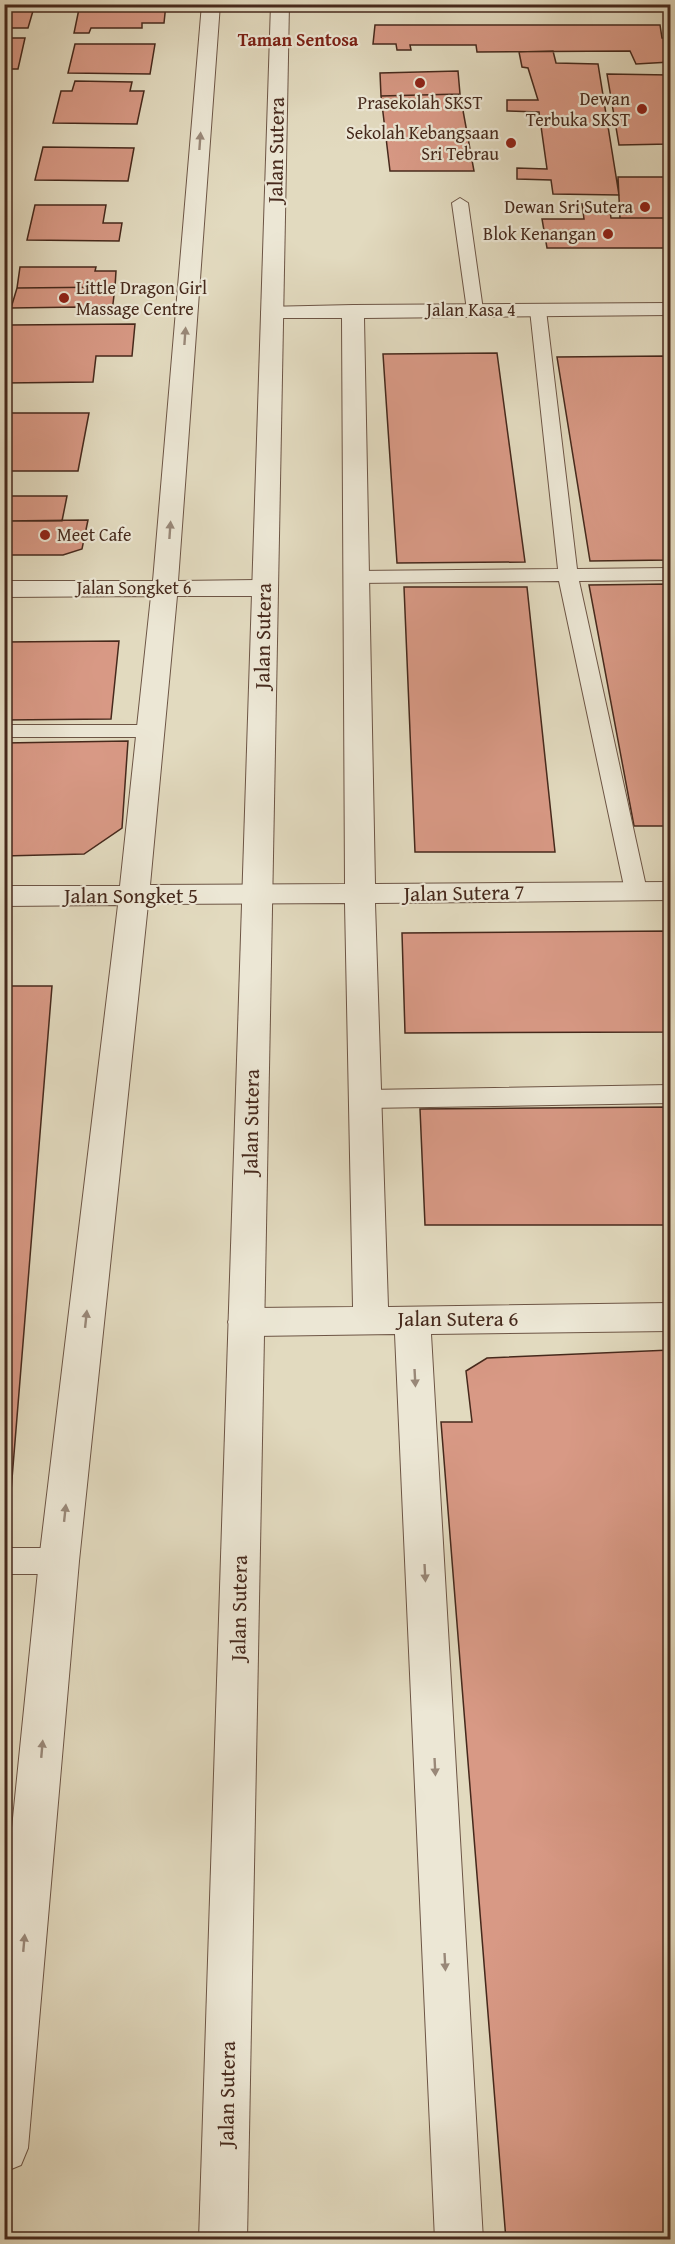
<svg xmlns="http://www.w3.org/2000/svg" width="675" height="2244" font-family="'Gentium Book Plus',serif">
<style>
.building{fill:#d89985;stroke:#46291c;stroke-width:1.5}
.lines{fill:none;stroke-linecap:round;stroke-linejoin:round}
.service-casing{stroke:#6d5545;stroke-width:2}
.minor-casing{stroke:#6d5545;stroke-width:2}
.tertiary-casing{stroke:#6d5545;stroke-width:2}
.service{fill:#ece7d5;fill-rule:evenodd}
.minor{fill:#ece7d5;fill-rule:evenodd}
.tertiary{fill:#ece7d5;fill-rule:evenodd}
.oneway{fill:#998878}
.poi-dot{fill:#8f2418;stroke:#ece7d5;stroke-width:2}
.labels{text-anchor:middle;stroke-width:4.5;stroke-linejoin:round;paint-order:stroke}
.far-neighbourhood-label{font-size:18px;font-weight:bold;fill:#7a1f14;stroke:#ece7d5}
.far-poi-label{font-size:18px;fill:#46291c;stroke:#ece7d5;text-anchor:end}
.far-street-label{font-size:18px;fill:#46291c;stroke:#ece7d5}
.street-label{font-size:21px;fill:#46291c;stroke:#ece7d5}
</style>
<rect width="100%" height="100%" fill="#e2dabf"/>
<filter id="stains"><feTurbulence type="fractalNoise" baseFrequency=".00333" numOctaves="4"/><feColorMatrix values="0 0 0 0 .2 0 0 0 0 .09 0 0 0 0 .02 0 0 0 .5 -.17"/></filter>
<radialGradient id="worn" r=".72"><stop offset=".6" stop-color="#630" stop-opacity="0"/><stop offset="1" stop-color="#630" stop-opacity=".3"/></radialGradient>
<!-- building -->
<path class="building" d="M4,4H35L28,28H4Z
M80,4H166L164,23H142V28H91L89,33H74Z
M375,25H660L662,38H670V55H667L670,62L636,64L630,51L477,52L476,45H410L411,50H397L396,44H373Z
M4,38H25L18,69H4Z
M75,44H155L150,74L68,73Z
M553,51L556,63L598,64L619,195L553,194L551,180L517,179V168L547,169L539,112L507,111V100H538L528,68L522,67L519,52Z
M458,71L460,94L381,96L380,73Z
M607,74L670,75V144L619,145Z
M75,81L132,82L130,91H144L137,124L53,123L61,91H72Z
M460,94L474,171H390L381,96Z
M43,147L134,148L128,181L35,180Z
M618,177H670V218H620Z
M582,204H609L611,218H670V248H547L542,219H584Z
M35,205H106L103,223H122L119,241L27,240Z
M20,267H96L95,271H116L115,287L17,288Z
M115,287L112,312H80V307L11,308L17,288Z
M135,324L132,356H96L93,382L4,383V354L10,325Z
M497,353L525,562L397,563L383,354Z
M666,356L670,376V560L590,561L557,357Z
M4,413H89L78,471H4Z
M4,496H67L62,521H4Z
M88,520L82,549L63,555H4V521Z
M670,584V826H634L589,585Z
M404,587H527L555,852H415Z
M119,641L111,719L4,720V642Z
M128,741L122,828L84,854L4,856L6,837H4V743Z
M670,931V1032L405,1033L402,933Z
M4,986H52L8,1528H4Z
M670,1107V1225H425L420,1109Z
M670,1350V2240H506L441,1422H472L466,1371L487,1358Z"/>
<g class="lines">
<defs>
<path id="service" d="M460,198L468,203L483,310L475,315L467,310L452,203Z
M538,305L546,310L577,569L670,568V580L579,581L647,891L644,896L636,898L628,896L625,891L559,581L356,583L349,581L346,577L349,573L356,571L558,569L530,310Z
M4,725H151L159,726L162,731L159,736L151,737H4Z
M670,1085V1103L366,1108L357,1105L353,1099L357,1093L366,1090Z
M4,1548H59L70,1552L74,1561L70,1570L59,1574H4Z"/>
<path id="minor" d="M202,4H220L178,581L264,580L273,583L277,588L273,593L264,596H177L150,885L345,884L342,318H272L264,317L261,312L264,307L353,305L670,303V315L364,318L375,884L670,882V900L375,903L388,1307L670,1303V1331L431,1334L483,2240H435L395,1334L246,1336L233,1332L228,1322L233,1312L246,1308L353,1307L345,903L148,904L79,1561L28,2148L21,2165L4,2172V1907L39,1561L118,905L4,906V886H120L151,596L4,597V581H153Z"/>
<path id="tertiary" d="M271,4H289L247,2240H199Z"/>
</defs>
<!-- service casing -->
<use href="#service" class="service-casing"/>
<!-- minor casing -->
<use href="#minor" class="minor-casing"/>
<!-- tertiary casing -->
<use href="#tertiary" class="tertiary-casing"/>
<!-- service -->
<use href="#service" class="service"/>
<!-- minor -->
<use href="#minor" class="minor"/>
<!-- tertiary -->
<use href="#tertiary" class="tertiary"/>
</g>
<!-- one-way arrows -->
<defs><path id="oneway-solid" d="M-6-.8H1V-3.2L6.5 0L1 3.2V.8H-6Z" transform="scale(1.5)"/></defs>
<g class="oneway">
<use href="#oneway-solid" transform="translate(200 141) rotate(-86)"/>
<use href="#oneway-solid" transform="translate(185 336) rotate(-86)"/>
<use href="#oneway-solid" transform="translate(170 530) rotate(-86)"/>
<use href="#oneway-solid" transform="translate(86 1319) rotate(-84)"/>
<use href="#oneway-solid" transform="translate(415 1378) rotate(87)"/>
<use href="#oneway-solid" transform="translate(65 1513) rotate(-84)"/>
<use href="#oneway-solid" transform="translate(425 1573) rotate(87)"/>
<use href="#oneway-solid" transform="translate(42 1749) rotate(-85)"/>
<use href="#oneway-solid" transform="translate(435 1767) rotate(87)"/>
<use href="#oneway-solid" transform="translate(24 1943) rotate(-85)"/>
<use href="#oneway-solid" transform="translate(445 1962) rotate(87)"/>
</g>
<!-- markers -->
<g class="poi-dot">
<circle cx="420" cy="83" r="6"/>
<circle cx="642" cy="109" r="6"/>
<circle cx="511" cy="143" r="6"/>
<circle cx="645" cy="207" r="6"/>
<circle cx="608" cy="234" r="6"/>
<circle cx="64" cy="298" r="6"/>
<circle cx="45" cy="535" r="6"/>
</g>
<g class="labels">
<!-- far-neighbourhood labels -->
<g class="far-neighbourhood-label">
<text x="298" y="46">Taman Sentosa</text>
</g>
<!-- far-poi labels -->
<g class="far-poi-label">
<text x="630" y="105">Dewan<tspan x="630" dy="21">Terbuka SKST</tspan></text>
<text x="420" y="109" text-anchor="middle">Prasekolah SKST</text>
<text x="499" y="139">Sekolah Kebangsaan<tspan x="499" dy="21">Sri Tebrau</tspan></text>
<text x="633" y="213">Dewan Sri Sutera</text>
<text x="596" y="240">Blok Kenangan</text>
<text x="76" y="294" text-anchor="start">Little Dragon Girl<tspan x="76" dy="21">Massage Centre</tspan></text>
<text x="57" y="541" text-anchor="start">Meet Cafe</text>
</g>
<!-- far-street labels -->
<g class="far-street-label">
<text x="471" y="316">Jalan Kasa 4</text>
<text x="134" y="594">Jalan Songket 6</text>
</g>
<!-- street labels -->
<g class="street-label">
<text transform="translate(276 150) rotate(-89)" y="7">Jalan Sutera</text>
<text transform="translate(263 636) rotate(-89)" y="7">Jalan Sutera</text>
<text transform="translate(464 893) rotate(-1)" y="7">Jalan Sutera 7</text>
<text x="131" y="903">Jalan Songket 5</text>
<text transform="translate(251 1122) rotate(-89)" y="7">Jalan Sutera</text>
<text x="458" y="1326">Jalan Sutera 6</text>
<text transform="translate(239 1608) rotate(-89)" y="7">Jalan Sutera</text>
<text transform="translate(227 2094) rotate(-89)" y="7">Jalan Sutera</text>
</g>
</g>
<!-- margin -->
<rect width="675" height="2244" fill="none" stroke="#e2dabf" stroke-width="24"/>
<rect x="6" y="6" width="663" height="2232" fill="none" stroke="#46291c" stroke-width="3"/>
<rect x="12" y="12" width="651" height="2220" fill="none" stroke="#46291c" stroke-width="1.5"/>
<rect width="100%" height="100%" filter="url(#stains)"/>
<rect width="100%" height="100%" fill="url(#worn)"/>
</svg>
